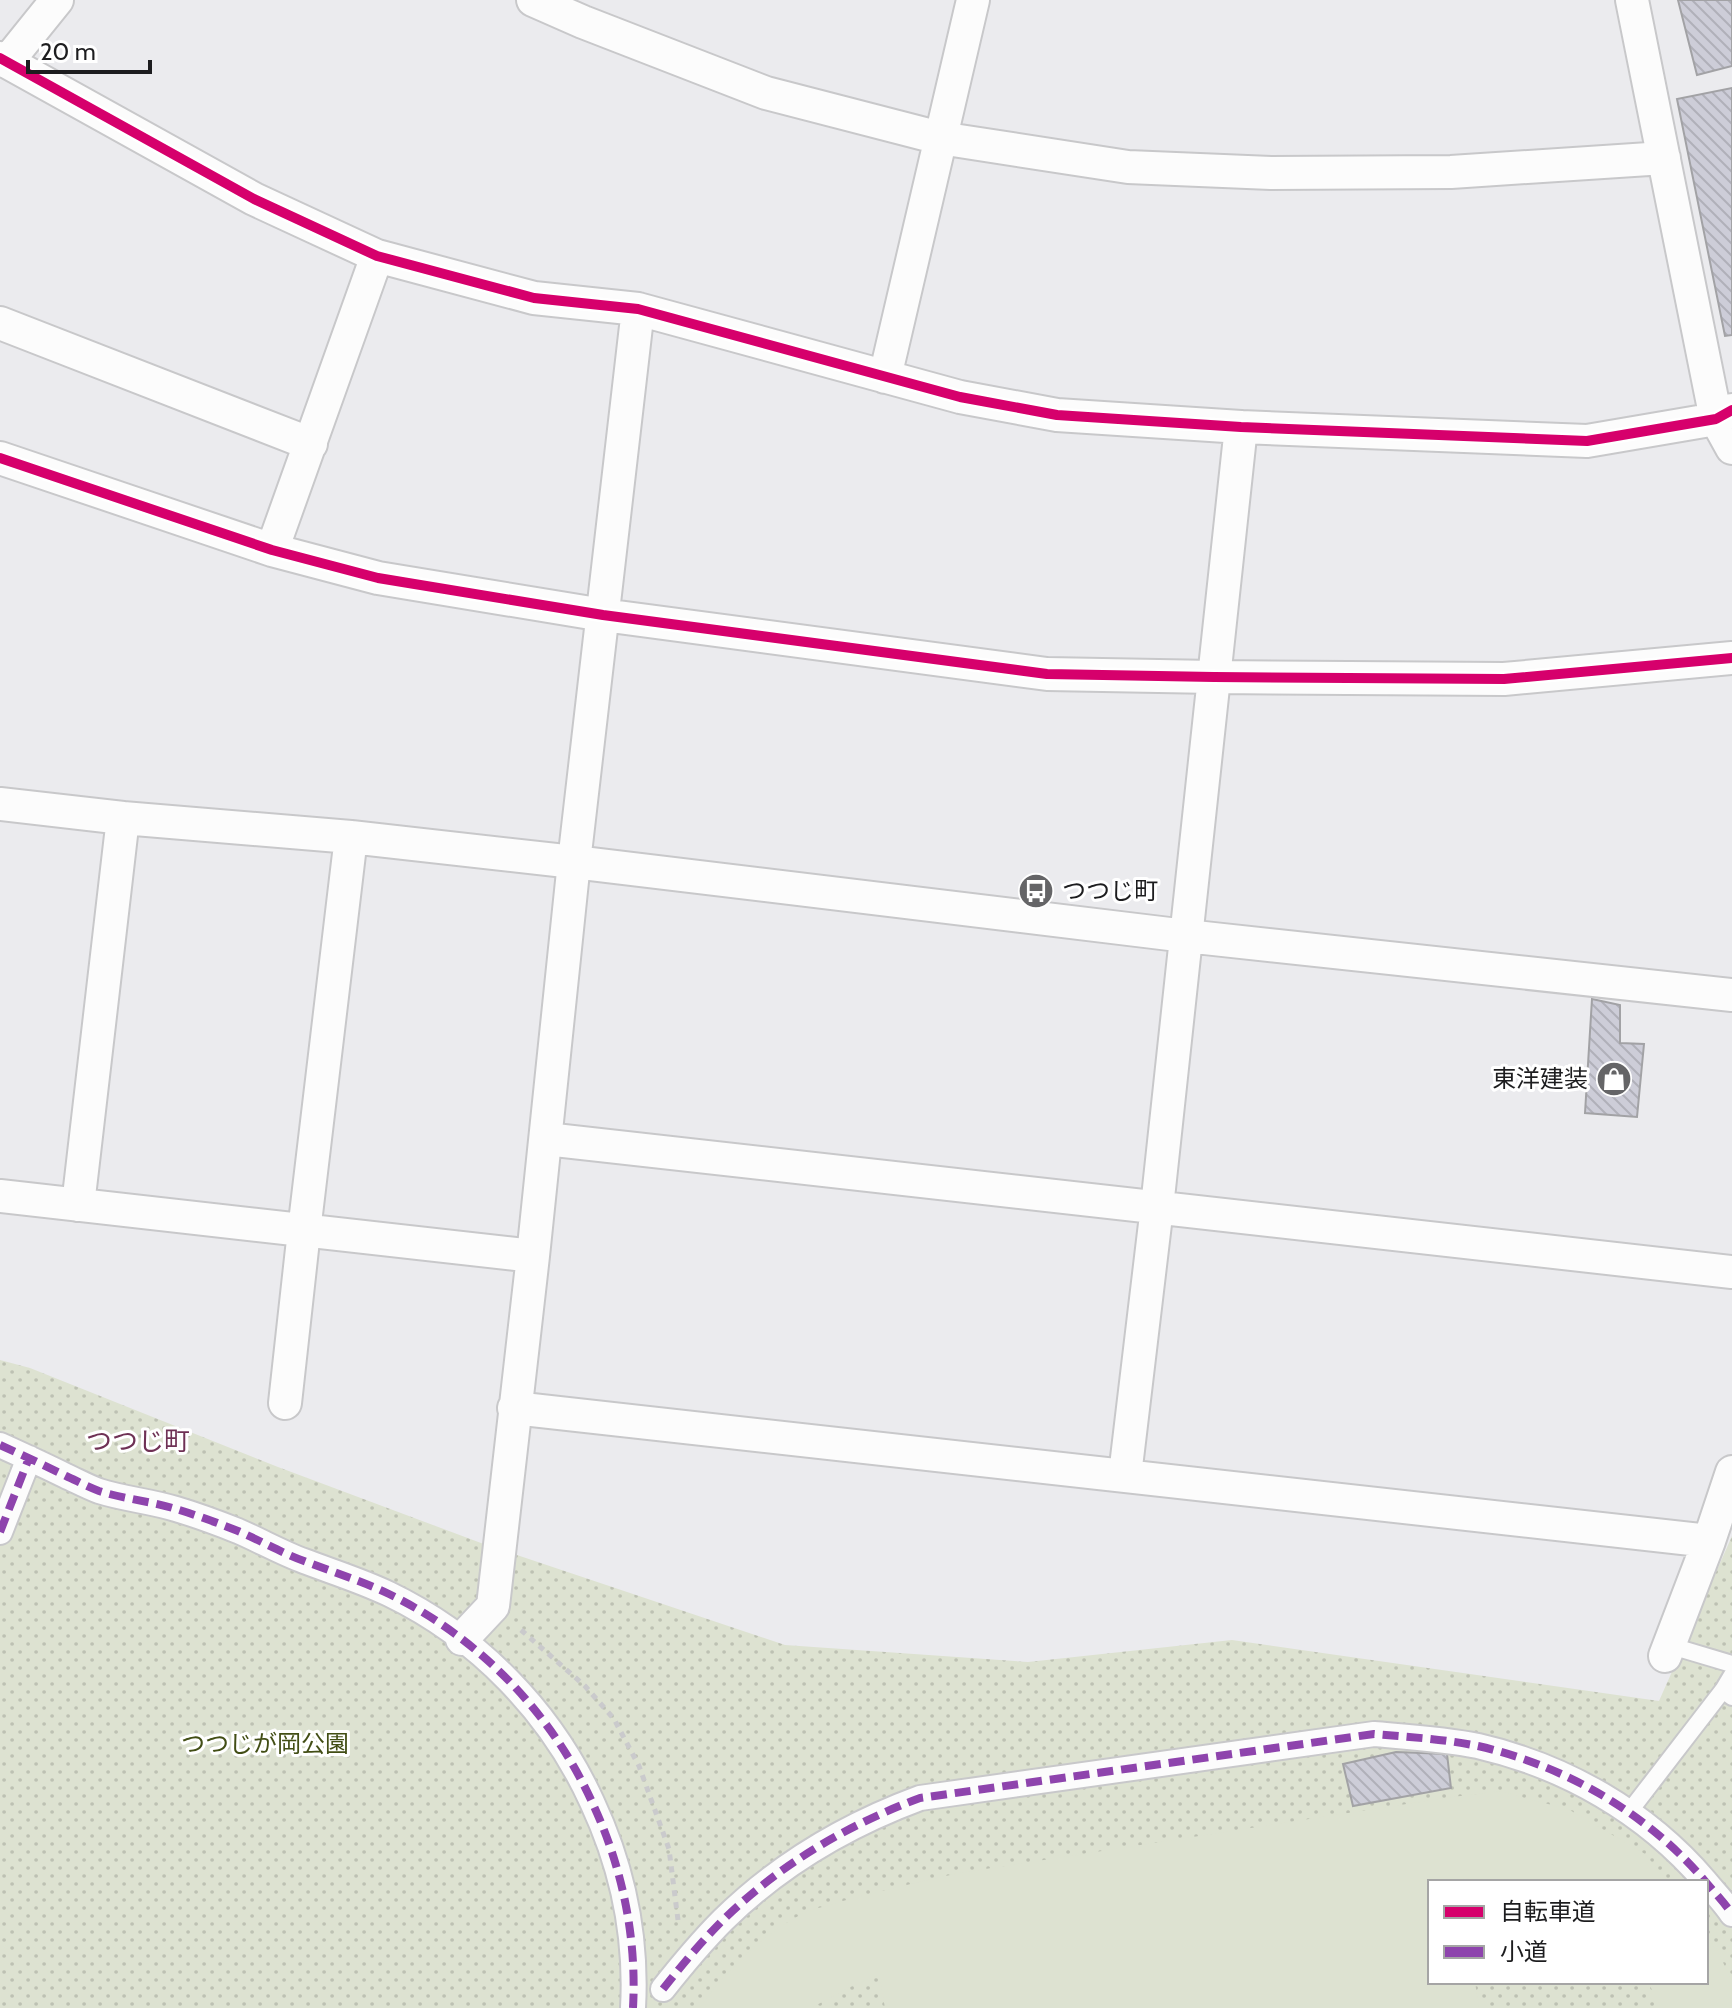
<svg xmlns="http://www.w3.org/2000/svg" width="1732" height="2008" font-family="Cabin,'Noto Sans JP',sans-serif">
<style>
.park{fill:url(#park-dots);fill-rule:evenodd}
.pitch{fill:#dde2d1}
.building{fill:url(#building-back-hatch);stroke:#a2a2a5;stroke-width:2}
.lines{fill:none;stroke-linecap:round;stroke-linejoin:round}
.service-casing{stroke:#c8c8ca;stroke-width:20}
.pedestrian-casing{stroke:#c8c8ca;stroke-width:28}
.minor-casing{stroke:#c8c8ca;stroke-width:36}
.path{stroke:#cacacc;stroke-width:5;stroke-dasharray:6 6;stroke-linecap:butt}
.service{stroke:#fcfcfc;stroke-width:16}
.pedestrian{stroke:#fcfcfc;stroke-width:24}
.minor{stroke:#fcfcfc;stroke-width:32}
.quiet{stroke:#8e44ad;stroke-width:8;stroke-dasharray:16 8;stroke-linecap:butt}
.cycleway-casing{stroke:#fff;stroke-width:15}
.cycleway{stroke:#d6006c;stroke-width:10}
.labels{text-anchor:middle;stroke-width:6;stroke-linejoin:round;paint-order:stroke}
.poi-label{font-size:24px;fill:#1d1d1f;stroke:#fff;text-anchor:start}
.park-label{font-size:24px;fill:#424e15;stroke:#fff}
.neighbourhood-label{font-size:26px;fill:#6f3155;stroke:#fff}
</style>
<defs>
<pattern id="park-dots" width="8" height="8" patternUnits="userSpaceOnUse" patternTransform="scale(2)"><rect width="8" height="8" fill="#dde2d1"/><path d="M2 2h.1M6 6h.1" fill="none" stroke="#bdc1b3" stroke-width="1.8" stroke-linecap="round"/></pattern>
<pattern id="building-back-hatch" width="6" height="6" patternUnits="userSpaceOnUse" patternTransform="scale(2)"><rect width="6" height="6" fill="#cdcdd8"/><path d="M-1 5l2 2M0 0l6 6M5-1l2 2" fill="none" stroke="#b0b0b9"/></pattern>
</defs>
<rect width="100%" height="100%" fill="#ebebee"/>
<!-- park -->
<path class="park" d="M0,1360L30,1368L278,1467L481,1543L785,1645L1028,1662L1232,1640L1659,1701L1732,1536V2008H0ZM1430,1882H1706V1982H1430Z"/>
<!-- pitch -->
<path class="pitch" d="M1502,1791L1528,1799L1568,1809L1645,1854L1668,1882H1501L1460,1878V1882H1430V1982H1475L1479,2008H885L879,1975L852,1986L811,2008H699C725,1972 763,1933 804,1913C814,1908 828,1906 839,1902C879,1891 919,1882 959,1873L1452,1797Z
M1706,1935L1718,1952L1732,1981V2008H1661L1648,1982H1706Z"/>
<!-- building -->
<path class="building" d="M1678,0H1732V66L1697,75Z
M1732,88V335L1725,336L1677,99Z
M1592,999L1620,1005V1043L1644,1044L1637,1117L1585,1113Z
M1396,1752L1447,1754L1451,1788L1353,1806L1343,1764Z"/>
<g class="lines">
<defs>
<path id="service" d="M1668,1645L1732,1664
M1732,1675L1723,1690L1732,1697
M1629,1812L1723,1690"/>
<path id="pedestrian" d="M0,1445C22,1455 44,1465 66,1476C77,1481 88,1487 99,1491C124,1499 150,1501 176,1509C196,1515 218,1523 238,1531C261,1541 282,1553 304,1561C333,1572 362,1581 389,1594C478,1637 551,1712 592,1802C622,1866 637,1937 633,2008
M0,1532L29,1458
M663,1989C682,1965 701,1942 723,1920C779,1865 847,1825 920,1798L1374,1734C1409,1737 1444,1739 1478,1746C1565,1766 1646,1812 1705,1881C1714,1892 1724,1902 1732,1914"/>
<path id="minor" d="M533,0L583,22L766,93L940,138L1128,167L1271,173L1451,172L1664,158
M1632,0L1716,419L1732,448
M0,58L254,199L377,256L534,298L638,309L960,397L1057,415L1241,427L1587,441L1716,419L1732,410
M7,62L57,0
M0,323L311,444
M885,377L973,0
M0,458L272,550L378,578L603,615L1047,674L1214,677L1504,679L1732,658
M272,550L377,256
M0,804L123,818L351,837L574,862L1186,936L1732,995
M546,1139L1732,1272
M0,1196L533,1256
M78,1205L123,818
M285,1403L304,1231L351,837
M514,1408L1709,1541
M1125,1475L1157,1207L1241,427
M462,1639L493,1606L533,1256L574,862L638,309
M1665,1656L1709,1541L1732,1472"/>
</defs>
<!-- service casing -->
<use href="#service" class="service-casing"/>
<!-- pedestrian casing -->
<use href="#pedestrian" class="pedestrian-casing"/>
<!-- minor casing -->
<use href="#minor" class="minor-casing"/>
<!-- path -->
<path class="path" d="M521,1630L585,1686L614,1719L639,1766L669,1849L678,1920"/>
<!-- service -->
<use href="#service" class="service"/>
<!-- pedestrian -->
<use href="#pedestrian" class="pedestrian"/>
<!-- minor -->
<use href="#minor" class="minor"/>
<!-- quiet -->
<path class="quiet" d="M0,1445C22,1455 44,1465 66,1476C77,1481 88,1487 99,1491C124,1499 150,1501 176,1509C196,1515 218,1523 238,1531C261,1541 282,1553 304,1561C333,1572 362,1581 389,1594C478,1637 551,1712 592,1802C622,1866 637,1937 633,2008
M0,1532L29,1458
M663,1989C682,1965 701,1942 723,1920C779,1865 847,1825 920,1798L1374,1734C1409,1737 1444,1739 1478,1746C1565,1766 1646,1812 1705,1881C1714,1892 1724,1902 1732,1914"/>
<defs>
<path id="cycleway" d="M0,58L254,199L377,256L534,298L638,309L960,397L1057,415L1241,427L1587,441L1716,419L1732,410
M0,458L272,550L378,578L603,615L1047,674L1214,677L1504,679L1732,658"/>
</defs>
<!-- cycleway casing -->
<use href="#cycleway" class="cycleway-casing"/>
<!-- cycleway -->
<use href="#cycleway" class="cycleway"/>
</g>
<!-- icons -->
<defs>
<symbol id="bus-disc" viewBox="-11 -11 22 22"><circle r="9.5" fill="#656567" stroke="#fff"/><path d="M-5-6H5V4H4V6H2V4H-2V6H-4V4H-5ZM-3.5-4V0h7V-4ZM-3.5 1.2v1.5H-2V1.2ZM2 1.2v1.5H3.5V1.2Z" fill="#fff"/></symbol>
<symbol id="shop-disc" viewBox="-11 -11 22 22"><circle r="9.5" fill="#656567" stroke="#fff"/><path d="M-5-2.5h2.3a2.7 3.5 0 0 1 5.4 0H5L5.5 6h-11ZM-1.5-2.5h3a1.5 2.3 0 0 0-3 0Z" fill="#fff"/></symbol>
</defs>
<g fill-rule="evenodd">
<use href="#bus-disc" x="1016" y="871" width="40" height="40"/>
<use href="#shop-disc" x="1594" y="1059" width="40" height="40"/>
</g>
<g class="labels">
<!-- poi labels -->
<g class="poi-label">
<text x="1062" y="899">つつじ町</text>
<text x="1588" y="1087" text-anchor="end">東洋建装</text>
</g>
<!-- park labels -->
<g class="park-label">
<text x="265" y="1752">つつじが岡公園</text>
</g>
<!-- neighbourhood labels -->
<g class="neighbourhood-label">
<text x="138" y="1450">つつじ町</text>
</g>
</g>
<!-- legend -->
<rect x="1428" y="1880" width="280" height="104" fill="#ffffff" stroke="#a5a5a5" stroke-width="2"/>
<rect x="1444" y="1906" width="40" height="12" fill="#d6006c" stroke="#a5a5a5" stroke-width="2"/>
<text x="1500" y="1920" font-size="24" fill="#1d1d1f">自転車道</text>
<rect x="1444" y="1946" width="40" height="12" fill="#8e44ad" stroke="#a5a5a5" stroke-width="2"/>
<text x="1500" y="1960" font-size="24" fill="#1d1d1f">小道</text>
<!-- scale -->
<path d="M28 60v12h122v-12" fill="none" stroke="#1d1d1f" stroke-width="4"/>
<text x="40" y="60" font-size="24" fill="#1d1d1f" stroke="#ffffff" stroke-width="6" paint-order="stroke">20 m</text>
</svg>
